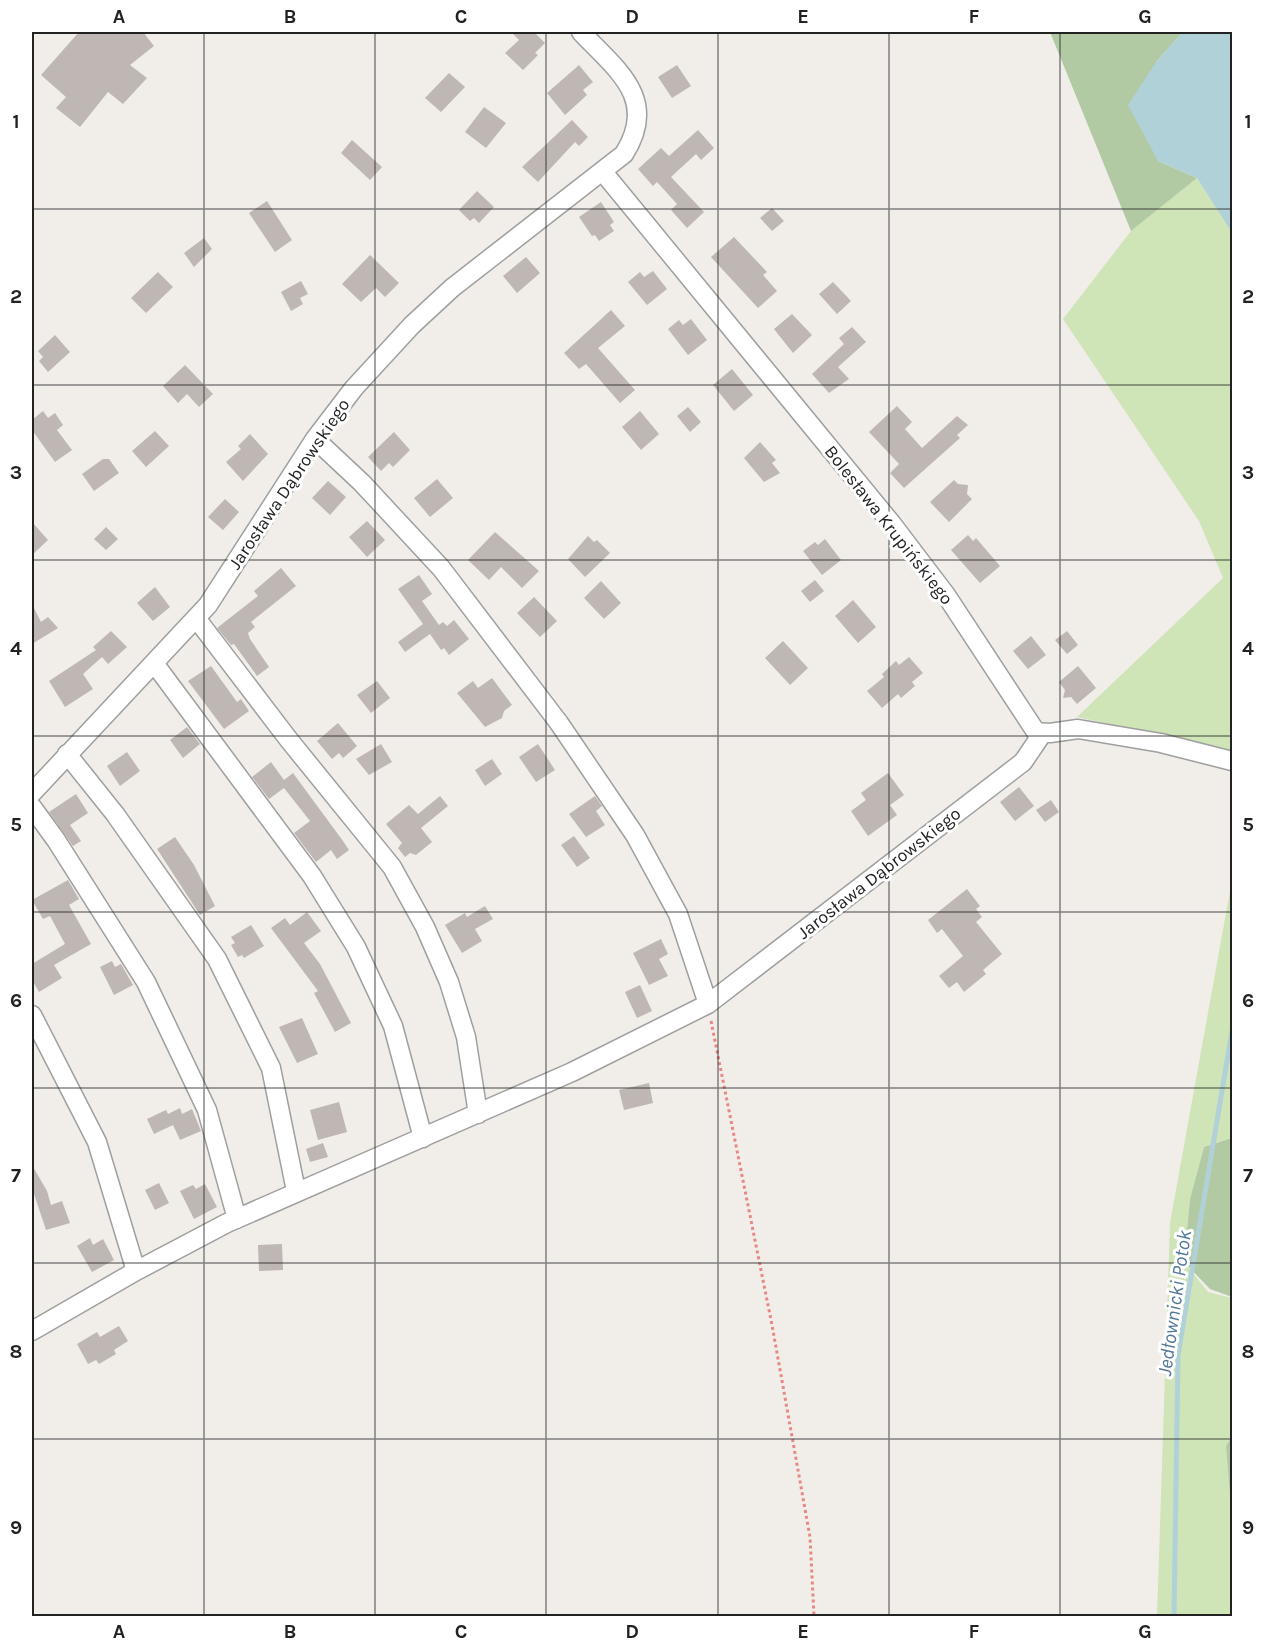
<svg xmlns="http://www.w3.org/2000/svg" width="1264" height="1648" font-family="Karla,sans-serif">
<style>
.grass{fill:#cfe4b7}
.forest{fill:#b1caa4}
.water{fill:#b0d1d8}
.lines{fill:none;stroke-linecap:round;stroke-linejoin:round}
.stream{stroke:#b0d1d8;stroke-width:5}
.building{fill:#beb7b3}
.minor-casing{stroke:#9f9f9f;stroke-width:21}
.path{stroke:#e98782;stroke-width:3;stroke-dasharray:3 3;stroke-linecap:butt}
.minor{stroke:#fff;stroke-width:18}
.grid{fill:none;stroke:#222;stroke-width:1.5;stroke-opacity:0.55}
.labels{text-anchor:middle;stroke-width:6;stroke-linejoin:round;paint-order:stroke}
.street-label{font-size:18px;fill:#222;stroke:#fff}
.water-label{font-size:20px;font-style:italic;fill:#527897;stroke:#fff}
.neatline{fill:none;stroke:#222;stroke-width:2}
.grid-label{font-size:20px;text-anchor:middle;font-weight:bold;fill:#222}
</style>
<rect width="100%" height="100%" fill="#f1eeea"/>
<!-- grass -->
<path class="grass" d="M1197,178L1232,233V751L1077,717L1223,578L1199,521L1063,319L1131,231Z
M1232,880V1138L1204,1147L1190,1199L1184,1262L1208,1292L1232,1298V1436L1226,1446L1232,1521V1616H1157L1170,1223Z"/>
<!-- forest -->
<path class="forest" d="M1050,32H1183L1156,62L1158,161L1197,178L1131,231Z
M1232,1138V1297L1210,1289L1184,1262L1190,1199L1204,1147Z
M1232,1436V1521L1226,1446Z"/>
<!-- water -->
<path class="water" d="M1183,32H1232V233L1197,178L1158,161L1128,105L1156,62Z"/>
<g class="lines">
<!-- stream -->
<path class="stream" d="M1174,1616L1178,1355L1232,1031"/>
</g>
<!-- building -->
<path class="building" d="M79,32H143L154,46L130,65L147,78L123,104L108,92L80,127L56,108L66,97L41,75Z
M511,32H534L545,43L535,53L538,55L523,70L505,53L519,40Z
M579,65L593,82L583,90L587,95L565,115L547,93Z
M677,65L691,86L672,98L658,77Z
M449,73L465,87L441,112L425,98Z
M484,107L506,123L486,148L465,132Z
M572,120L588,137L579,146L575,142L538,182L522,167Z
M698,130L714,148L701,160L696,154L671,177L704,212L687,228L671,210L677,204L657,182L653,186L638,169L661,148L669,156Z
M352,140L382,167L370,180L341,153Z
M477,191L494,207L479,223L474,218L470,221L459,210Z
M267,201L292,240L275,252L249,213Z
M601,202L614,222L610,225L614,231L599,241L595,235L592,236L579,217Z
M772,208L784,221L772,231L760,218Z
M734,237L767,272L763,275L777,291L758,308L711,257Z
M204,238L212,249L194,267L184,253Z
M370,255L399,283L385,297L376,288L361,302L342,284Z
M526,257L540,273L517,293L503,276Z
M653,271L667,289L647,305L628,282L640,272L644,277Z
M158,272L173,287L146,313L131,298Z
M301,281L308,294L300,298L303,304L291,311L281,292Z
M833,282L851,301L837,314L819,294Z
M611,310L625,326L598,348L635,390L620,403L586,364L579,369L564,353Z
M792,314L812,335L793,353L774,329Z
M691,319L707,340L688,355L668,329L679,320L683,325Z
M852,327L866,342L838,367L849,379L829,393L812,374L844,344L839,338Z
M55,335L70,352L48,372L39,361L43,357L38,351Z
M185,365L213,394L199,407L187,394L178,403L163,386Z
M732,369L753,395L734,411L713,385Z
M897,406L912,422L905,429L922,448L957,416L968,425L957,435L960,438L904,488L890,473L899,464L869,432Z
M688,407L701,422L690,432L677,416Z
M43,411L48,418L55,413L63,425L57,430L72,450L55,462L32,430V420Z
M640,411L659,434L641,450L622,427Z
M155,431L169,446L146,467L132,451Z
M394,432L410,450L393,467L389,463L381,471L368,457Z
M250,434L268,454L243,481L226,462L241,449L238,446Z
M760,442L776,460L772,463L780,473L764,482L744,458Z
M103,459H109L119,473L94,491L82,474Z
M437,479L453,498L430,517L414,498Z
M954,480L958,484L968,485L967,494L972,499L949,522L930,502Z
M328,481L346,497L330,515L312,498Z
M225,499L239,512L223,530L208,517Z
M367,521L385,540L367,557L349,537Z
M32,522L48,540L32,555Z
M106,527L118,539L106,550L94,539Z
M495,532L539,571L522,588L501,567L489,580L468,560Z
M968,535L973,541L976,538L1000,566L980,583L951,550Z
M588,536L594,542L597,540L610,553L585,577L568,559Z
M825,539L841,560L822,575L803,551L815,542L818,545Z
M281,568L296,586L251,622L255,627L248,633L250,639L269,667L257,676L234,644L231,645L217,628L258,596L254,591Z
M419,575L432,594L422,601L439,625L443,622L447,626L454,620L469,639L449,655L444,648L441,650L430,634L405,652L398,642L423,624L398,589Z
M815,580L824,591L810,602L801,591Z
M601,581L621,603L604,619L584,598Z
M155,587L170,607L153,621L137,603Z
M534,597L557,621L540,637L517,613Z
M853,600L876,627L858,643L835,616Z
M32,604L41,622L48,617L58,628L32,644Z
M111,631L127,647L108,664L102,657L83,674L93,689L65,707L49,681L96,650L93,647Z
M1067,631L1078,645L1067,654L1055,640Z
M1031,636L1046,655L1028,669L1013,651Z
M783,641L808,668L790,685L765,658Z
M909,657L923,673L912,682L915,686L901,698L898,694L882,708L867,691L884,677L882,674L896,661L899,665Z
M211,666L237,702L241,699L249,711L224,729L188,681Z
M1078,666L1096,688L1077,704L1071,697L1063,698L1065,690L1059,682Z
M492,678L512,705L504,711L502,718L485,727L457,693L473,681L478,688Z
M377,681L390,698L371,713L357,695Z
M338,723L357,746L343,758L339,753L332,759L317,741Z
M187,727L200,744L183,758L170,740Z
M381,744L392,762L369,775L356,759Z
M538,744L555,770L536,782L519,757Z
M127,752L140,771L120,786L107,766Z
M492,759L502,774L485,786L475,770Z
M271,762L284,780L293,773L343,841L349,850L337,859L331,850L316,862L294,833L310,821L284,788L269,799L252,777Z
M888,773L904,795L890,805L897,815L868,836L851,811L866,800L861,793Z
M1019,787L1034,806L1015,821L1000,802Z
M76,794L88,813L70,825L81,841L73,846L49,812Z
M440,796L448,806L421,828L432,842L416,855L410,853L405,857L398,848L402,843L386,824L409,805L418,814Z
M595,796L602,806L596,811L605,825L586,837L569,814Z
M1051,800L1059,812L1045,822L1036,810Z
M574,836L590,858L577,867L561,845Z
M175,837L194,865L215,906L200,915L157,849Z
M68,880L79,899L69,905L91,944L54,965L62,978L39,992L32,980V964L65,944L50,916L43,919L32,900Z
M967,889L980,906L976,909L982,917L976,922L1002,954L983,970L986,974L964,992L957,982L949,988L939,976L963,956L942,929L937,933L928,920Z
M485,906L493,919L475,929L482,941L462,953L445,925L465,913L467,917Z
M307,912L321,931L304,943L320,964L351,1023L335,1032L314,993L318,991L271,928L285,918L290,925Z
M251,925L264,946L244,958L242,955L238,957L231,945L235,943L231,937Z
M661,939L668,954L659,959L668,976L649,985L633,953Z
M112,961L115,967L121,964L133,985L114,995L100,967Z
M640,985L652,1011L637,1018L625,992Z
M302,1018L318,1054L297,1063L279,1027Z
M649,1083L653,1103L624,1110L619,1090Z
M339,1102L347,1132L318,1140L310,1110Z
M180,1108L182,1114L192,1109L201,1131L180,1140L173,1125L154,1134L147,1119L166,1110L168,1114Z
M323,1143L328,1157L310,1162L306,1149Z
M32,1165L47,1191L51,1205L62,1201L70,1223L46,1230L32,1188Z
M159,1183L169,1203L155,1210L145,1190Z
M205,1184L217,1207L194,1219L180,1191L193,1185L196,1189Z
M90,1238L93,1245L103,1239L114,1260L92,1272L77,1246Z
M282,1244L283,1270L259,1271L258,1245Z
M119,1326L128,1341L114,1350L116,1354L99,1364L96,1360L88,1364L77,1344L97,1332L100,1337Z"/>
<g class="lines">
<defs>
<path id="minor" d="M603,172L892,524L946,595L1036,732L1050,733L1078,729L1161,743L1232,761
M315,439L362,483L441,568L559,723L635,835L678,914L708,1004
M196,618L289,740L392,867L425,927L449,982L466,1037L478,1114
M154,663L312,876L356,947L393,1026L423,1138
M67,754L115,814L217,959L271,1068L296,1191
M32,793L208,605L315,439L354,388L412,325L452,288L624,154C659,99 617,70 581,32
M32,807L56,840L146,982L207,1110L237,1219
M32,1015L97,1142L136,1271
M32,1331L136,1271L227,1223L572,1072L708,1004L1023,762L1042,734"/>
</defs>
<!-- minor casing -->
<use href="#minor" class="minor-casing"/>
<!-- path -->
<path class="path" d="M711,1021L772,1325L810,1537L814,1616"/>
<!-- minor -->
<use href="#minor" class="minor"/>
</g>
<!-- grid -->
<path class="grid" d="M204,32V1616M375,32V1616M546,32V1616M718,32V1616M889,32V1616M1060,32V1616M32,209H1232M32,385H1232M32,560H1232M32,736H1232M32,912H1232M32,1088H1232M32,1263H1232M32,1439H1232"/>
<g class="labels">
<!-- street labels -->
<g class="street-label">
<text transform="translate(289 484) rotate(-56)" y="6">Jarosława Dąbrowskiego</text>
<text transform="translate(889 525) rotate(52)" y="6">Bolesława Krupińskiego</text>
<text transform="translate(879 873) rotate(-38)" y="6">Jarosława Dąbrowskiego</text>
</g>
<!-- water labels -->
<g class="water-label">
<text transform="translate(1174 1303) rotate(-82)" y="7">Jedłownicki Potok</text>
</g>
</g>
<!-- border -->
<rect width="1264" height="1648" fill="none" stroke="#ffffff" stroke-width="66"/>
<rect x="33" y="33" width="1198" height="1582" class="neatline"/>
<g class="grid-label">
<text x="119" y="23">A</text>
<text x="290" y="23">B</text>
<text x="461" y="23">C</text>
<text x="632" y="23">D</text>
<text x="803" y="23">E</text>
<text x="974" y="23">F</text>
<text x="1145" y="23">G</text>
<text x="16" y="128">1</text>
<text x="1248" y="128">1</text>
<text x="16" y="303">2</text>
<text x="1248" y="303">2</text>
<text x="16" y="479">3</text>
<text x="1248" y="479">3</text>
<text x="16" y="655">4</text>
<text x="1248" y="655">4</text>
<text x="16" y="831">5</text>
<text x="1248" y="831">5</text>
<text x="16" y="1007">6</text>
<text x="1248" y="1007">6</text>
<text x="16" y="1182">7</text>
<text x="1248" y="1182">7</text>
<text x="16" y="1358">8</text>
<text x="1248" y="1358">8</text>
<text x="16" y="1534">9</text>
<text x="1248" y="1534">9</text>
<text x="119" y="1638">A</text>
<text x="290" y="1638">B</text>
<text x="461" y="1638">C</text>
<text x="632" y="1638">D</text>
<text x="803" y="1638">E</text>
<text x="974" y="1638">F</text>
<text x="1145" y="1638">G</text>
</g>
</svg>
